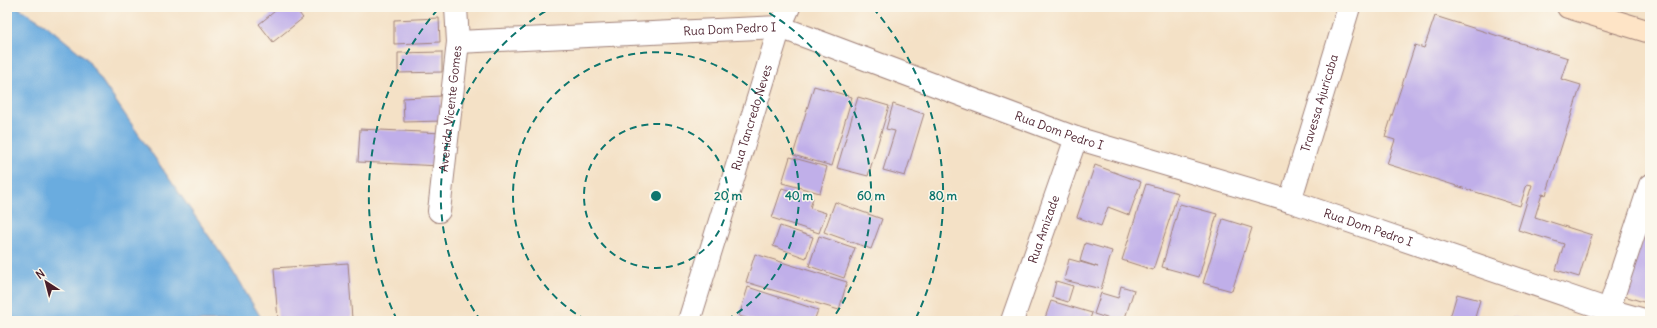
<svg xmlns="http://www.w3.org/2000/svg" width="1657" height="328" font-family="Delius,sans-serif">
<style>
.water{fill:#6aacdf;stroke:#5a6685}
.building{fill:#c0afe9}
.lines{fill:none;stroke-linecap:round;stroke-linejoin:round}
.street-casing{stroke:#9f8078;stroke-width:24}
.secondary-casing{stroke:#9f8078;stroke-width:24}
.street{stroke:#fff;stroke-width:22}
.secondary{stroke:#fee4c6;stroke-width:22}
.ring{fill:none;stroke:#0f766e;stroke-width:2;stroke-dasharray:7 5}
.labels{text-anchor:middle;stroke-width:3;stroke-linejoin:round;paint-order:stroke}
.street-label{font-size:12px;fill:#4a1f2b;stroke:#fbf7ec}
.centre{fill:#0f766e;stroke:#fbf7ec;stroke-width:2}
.ring-label{font-size:12px;text-anchor:middle;font-weight:bold;fill:#0f766e;stroke:#fbf7ec;stroke-width:3;stroke-linejoin:round;paint-order:stroke}
</style>
<rect width="100%" height="100%" fill="#fbf7ec"/>
<filter id="ink" filterUnits="userSpaceOnUse"><feTurbulence type="fractalNoise" baseFrequency=".025" numOctaves="2"/><feDisplacementMap in="SourceGraphic" scale="8" xChannelSelector="R" yChannelSelector="G"/><feConvolveMatrix kernelMatrix="1 2 1 2 8 2 1 2 1" color-interpolation-filters="sRGB"/></filter>
<filter id="wash" filterUnits="userSpaceOnUse"><feTurbulence type="fractalNoise" baseFrequency=".012" numOctaves="4" result="noise"/><feDisplacementMap in="SourceGraphic" scale="16" xChannelSelector="R" yChannelSelector="G"/><feGaussianBlur stdDeviation="0.9" result="paint"/><feColorMatrix in="noise" values="0 0 0 0 0 0 0 0 0 0 0 0 0 0 0 0 0 1.4 0 .05"/><feComposite in="paint" operator="in"/></filter>
<g filter="url(#wash)">
<rect width="100%" height="100%" fill="#f4e1c6"/>
<!-- water -->
<path class="water" d="M7,7H17L46,25L86,58L228,264L263,321H7Z"/>
<g id="blocks">
<!-- building -->
<path class="building" d="M280,7H294L303,18L273,42L259,24Z
M1435,16L1568,58L1561,79L1581,85L1546,195L1542,194L1535,217L1592,235L1579,277L1556,270L1564,244L1518,230L1532,185L1527,184L1520,206L1387,164L1395,140L1385,137L1415,45L1424,48Z
M439,18L440,42L394,44V20Z
M442,52V72L398,73V53Z
M814,86L852,97L832,166L793,155Z
M441,96L442,121L404,122L403,98Z
M858,97L889,106L868,176L837,168Z
M893,104L924,114L905,176L883,170L895,131L886,129Z
M360,129L442,133L440,166L358,162Z
M790,157L827,167L820,193L782,183Z
M1095,165L1141,182L1129,215L1108,207L1101,226L1077,217Z
M1146,184L1178,193L1153,270L1122,260Z
M782,188L813,198L810,208L826,213L819,233L772,218Z
M835,202L882,219L871,249L824,232Z
M1180,204L1217,214L1199,277L1162,267Z
M1223,219L1252,228L1232,291L1203,283Z
M780,226L813,237L806,258L773,246Z
M1644,231L1650,233V304L1624,296Z
M819,236L855,248L844,278L809,266Z
M1085,243L1112,251L1101,289L1064,280L1069,259L1098,267L1080,261Z
M755,254L847,282L839,310L746,282Z
M348,263L352,319L321,321H278L274,268Z
M1056,281L1073,286L1068,302L1052,297Z
M1121,286L1134,290L1124,321H1116L1094,314L1101,293L1118,298Z
M748,287L818,310L814,321H756L739,316Z
M1457,294L1480,300L1474,321H1449Z
M1051,301L1092,313L1090,319L1096,321H1044Z
M1514,317L1527,321H1513Z"/>
</g>
</g>
<g filter="url(#ink)">
<use href="#blocks" fill-opacity="0" stroke="#9f8078" stroke-width="1"/>
<g class="lines">
<defs>
<g id="street">
<path id="s1" d="M458,42L780,27L1076,138L1290,201L1609,310L1648,321"/>
<path id="s2" d="M1290,201L1349,7"/>
<path id="s3" d="M439,211L458,42L456,7"/>
<path id="s4" d="M689,321L780,27L789,7"/>
<path id="s5" d="M1012,321L1076,138"/>
<path d="M1605,321L1650,185"/>
</g>
<path id="secondary" d="M1568,7L1650,32"/>
</defs>
<!-- street casing -->
<use href="#street" class="street-casing"/>
<!-- secondary casing -->
<use href="#secondary" class="secondary-casing"/>
<!-- street -->
<use href="#street" class="street"/>
<!-- secondary -->
<use href="#secondary" class="secondary"/>
</g>
</g>
<!-- distance rings -->
<g class="ring">
<circle cx="656" cy="196" r="72"/>
<path d="M586 320A143 143 0 1 1 726 320"/>
<path d="M481 321A215 215 0 0 1 553 7M759 7A215 215 0 0 1 831 321"/>
<path d="M397 320A287 287 0 0 1 439 8M873 8A287 287 0 0 1 915 320"/>
</g>
<g class="labels">
<!-- street labels -->
<g class="street-label">
<text dy="4" stroke="none"><textPath href="#s1" startOffset="272">Rua Dom Pedro I</textPath></text>
<text dy="4" stroke="none"><textPath href="#s2" startOffset="102">Travessa Ajuricaba</textPath></text>
<text dy="4" stroke="none"><textPath href="#s3" startOffset="103">Avenida Vicente Gomes</textPath></text>
<text dy="4" stroke="none"><textPath href="#s4" startOffset="213">Rua Tancredo Neves</textPath></text>
<text dy="4" stroke="none"><textPath href="#s1" startOffset="620">Rua Dom Pedro I</textPath></text>
<text dy="4" stroke="none"><textPath href="#s1" startOffset="944">Rua Dom Pedro I</textPath></text>
<text dy="4" stroke="none"><textPath href="#s5" startOffset="97">Rua Amizade</textPath></text>
</g>
</g>
<circle cx="656" cy="196" r="6" class="centre"/>
<g class="ring-label">
<text x="728" y="200">20 m</text>
<text x="799" y="200">40 m</text>
<text x="871" y="200">60 m</text>
<text x="943" y="200">80 m</text>
</g>
<!-- margin -->
<rect width="1657" height="328" fill="none" stroke="#fbf7ec" stroke-width="24"/>
<!-- north arrow -->
<g transform="translate(46 282) rotate(324)" stroke="#fbf7ec" stroke-width="3" paint-order="stroke">
<path d="M0-3L7 15L0 10L-7 15Z" fill="#4a1f2b"/>
<text y="-6" font-size="11" font-weight="bold" text-anchor="middle" fill="#4a1f2b">N</text>
</g>
</svg>
